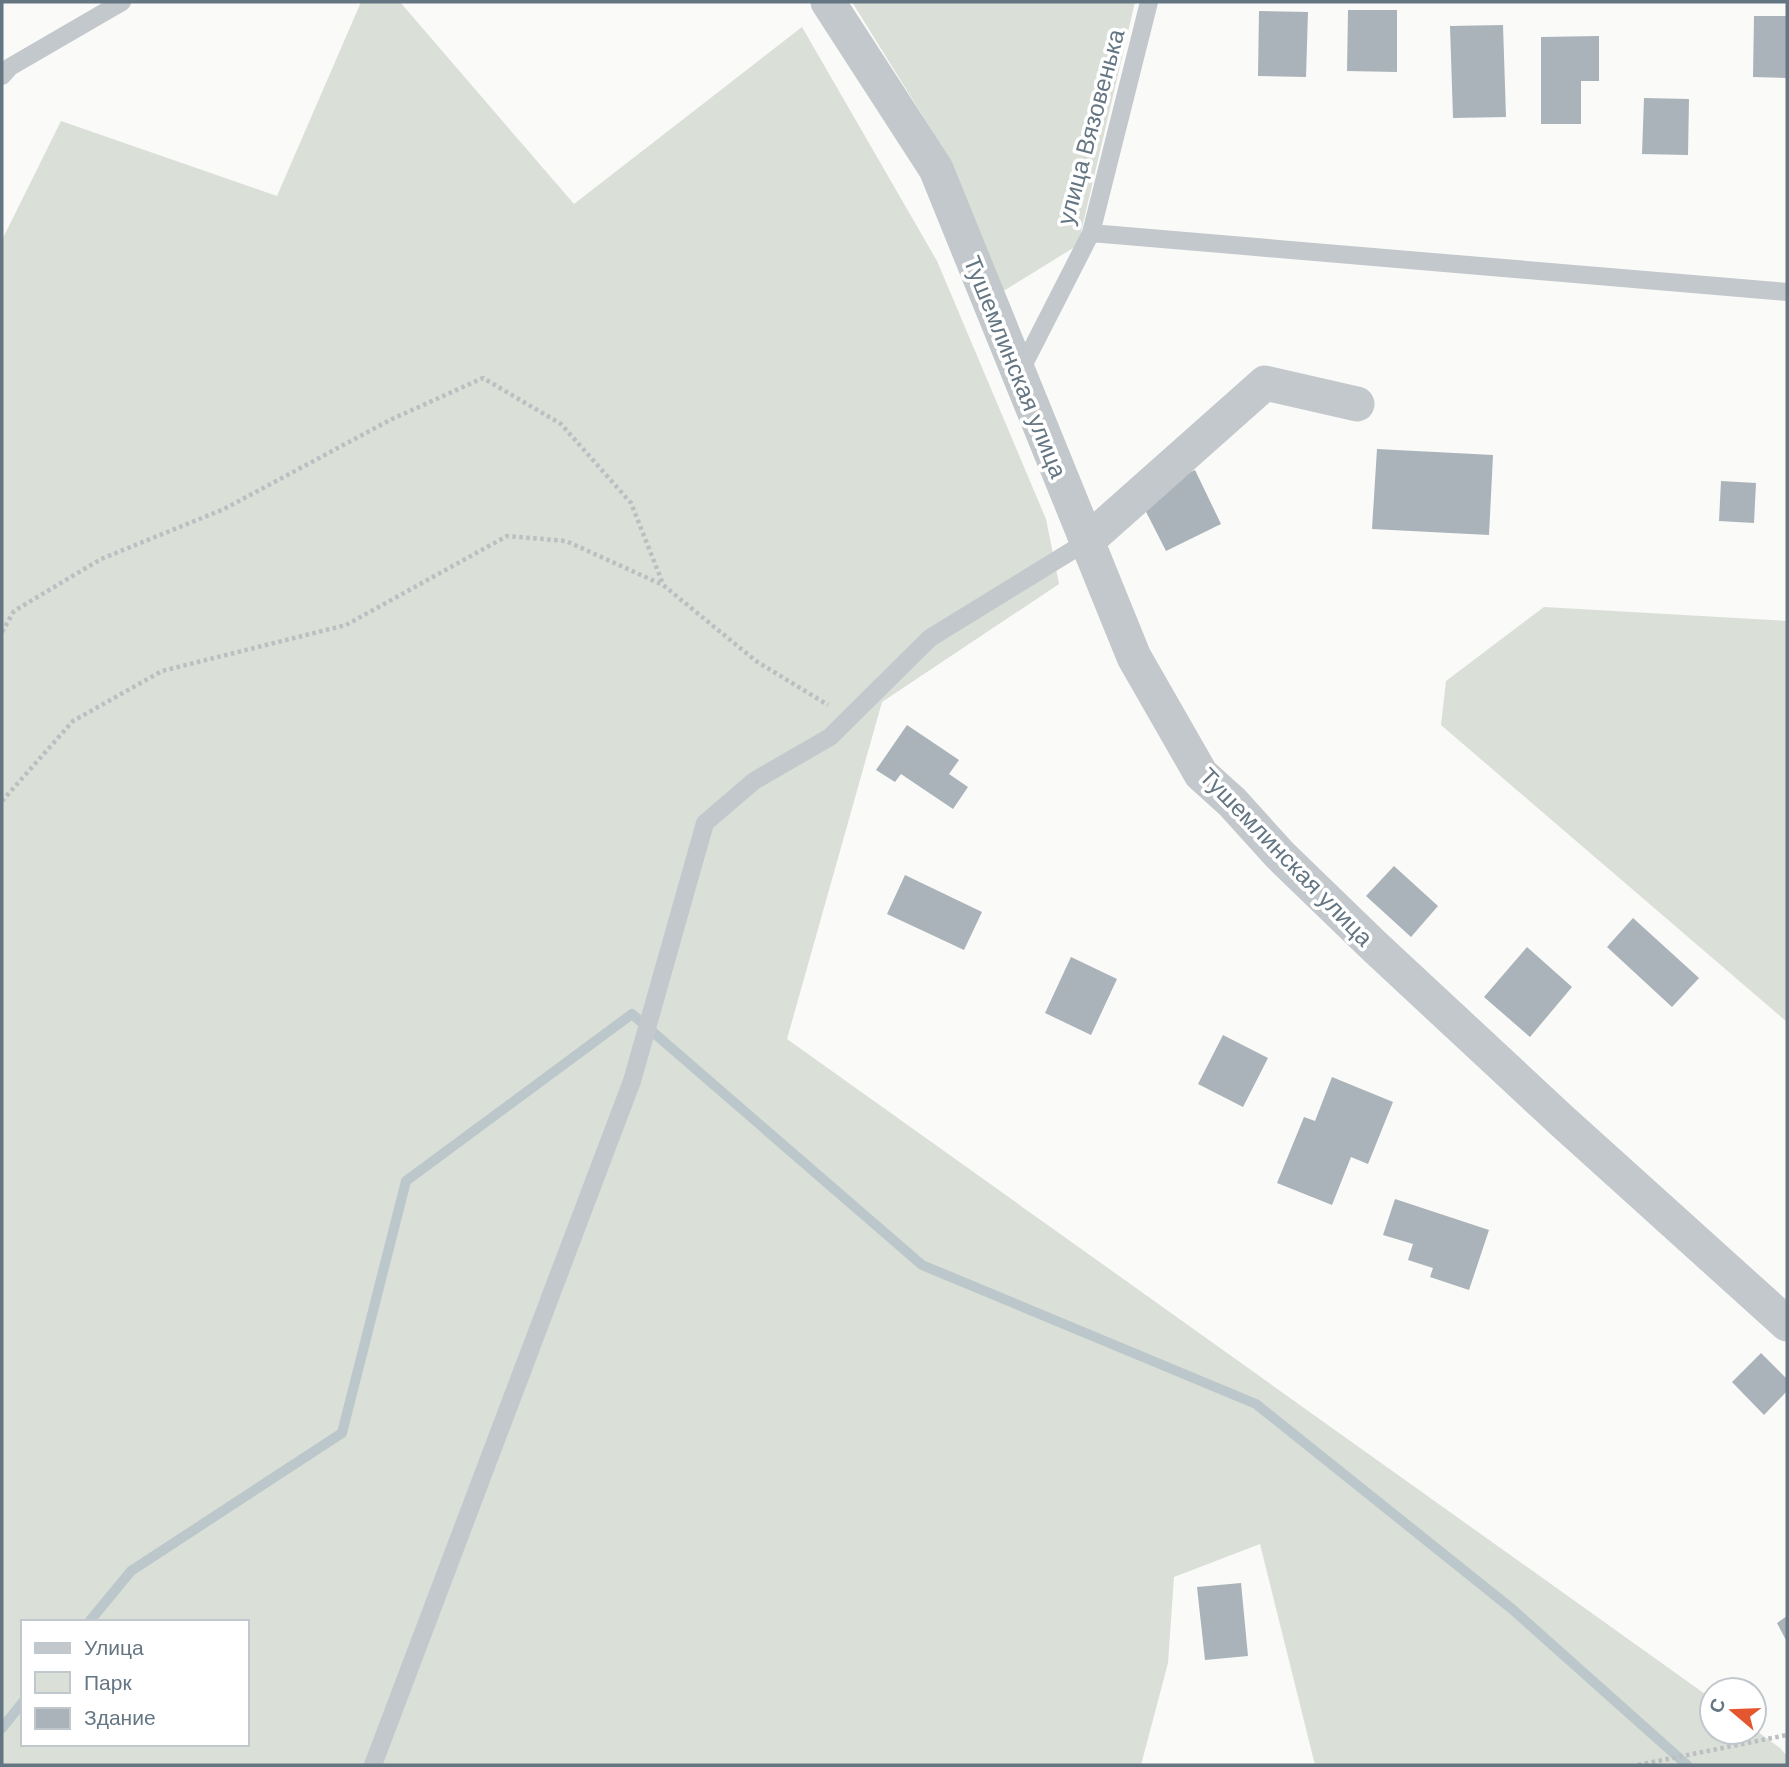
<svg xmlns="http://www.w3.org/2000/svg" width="1789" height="1767" font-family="'DM Sans',sans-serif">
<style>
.green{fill:#dadfd7;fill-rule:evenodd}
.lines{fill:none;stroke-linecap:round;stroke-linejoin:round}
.stream{stroke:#bbc7cb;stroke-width:10}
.building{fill:#aab3b9}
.path{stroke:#bbbfc2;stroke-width:4.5;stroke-dasharray:3.5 3.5;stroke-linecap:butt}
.lane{stroke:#c3c8cc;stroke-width:18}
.street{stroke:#c3c8cc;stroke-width:35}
.labels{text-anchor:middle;stroke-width:7;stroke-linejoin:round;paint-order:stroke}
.street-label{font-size:24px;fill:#657683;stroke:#fff}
</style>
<rect width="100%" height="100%" fill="#fafaf8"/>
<!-- green -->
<path class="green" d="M361,2H400L574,204L802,27L937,261L1046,519L1059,584L882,702L787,1039L1712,1699V1732H1754V1729L1780,1748L1787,1756V1765H1315L1260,1544L1174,1577L1168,1663L1141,1765H2V240L61,121L277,196ZM23,1622H247V1744H23Z
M852,2H1135L1078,245L997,295L947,155Z
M1544,607L1787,621V1022L1441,725L1446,681Z"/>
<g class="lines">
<!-- stream -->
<path class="stream" d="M89,1622L131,1571L342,1433L406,1181L632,1014L922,1265L1256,1404L1512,1609L1687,1765
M2,1728L23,1702"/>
</g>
<!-- building -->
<path class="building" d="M1348,10H1397V72L1347,71Z
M1259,11L1308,12L1306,77L1258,76Z
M1754,16H1787V78L1753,77Z
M1503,25L1506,117L1453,118L1450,26Z
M1599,36V81H1581V124H1541V37Z
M1644,98L1689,99L1688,155L1642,154Z
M1377,449L1493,455L1489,535L1372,529Z
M1195,470L1221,524L1166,551L1139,498Z
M1721,481L1756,483L1754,523L1719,521Z
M907,725L959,760L949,774L968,787L953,809L901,774L895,782L876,770Z
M1394,866L1438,906L1411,937L1366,896Z
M905,875L982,912L964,950L887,914Z
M1633,918L1699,978L1672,1007L1607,947Z
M1527,947L1572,987L1530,1037L1484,997Z
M1071,957L1117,979L1091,1035L1045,1013Z
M1223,1035L1268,1058L1243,1107L1198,1084Z
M1332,1077L1393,1102L1368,1164L1351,1157L1332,1205L1277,1183L1304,1117L1315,1121Z
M1395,1199L1489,1230L1469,1290L1430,1277L1433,1268L1408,1260L1413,1244L1383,1235Z
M1761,1353L1787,1379V1391L1764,1415L1732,1382Z
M1241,1583L1248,1656L1205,1660L1197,1587Z
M1787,1616V1642L1777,1623Z"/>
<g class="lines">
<!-- path -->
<path class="path" d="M2,632L14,611L101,559L224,509L390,420L483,378L561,424L631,503L663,584
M2,801L73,721L162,671L346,625L507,536L566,541L663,585L756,661L828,705
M1638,1765L1787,1735"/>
<!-- lane -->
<path class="lane" d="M2,76L10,67L122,2
M1091,233L1787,292
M1020,372L1091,233L1149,2
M373,1765L632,1081L705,823L754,781L830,737L930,638L1086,542"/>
<!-- street -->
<path class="street" d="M828,2L936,169L1134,657L1201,774L1232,802L1280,855L1374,946L1561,1120L1787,1324
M1086,542L1265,383L1357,404"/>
</g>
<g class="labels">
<!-- street labels -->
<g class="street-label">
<text transform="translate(1091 127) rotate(-75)" y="8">улица Вязовенька</text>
<text transform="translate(1015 367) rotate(68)" y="8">Тушемлинская улица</text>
<text transform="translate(1286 857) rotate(46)" y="8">Тушемлинская улица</text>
</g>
</g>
<!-- border -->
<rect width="1789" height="1767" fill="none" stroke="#657683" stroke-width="7"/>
<!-- legend -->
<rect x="21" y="1620" width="228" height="126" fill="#ffffff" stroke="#c1c8cd" stroke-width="2"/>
<rect x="35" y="1643" width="35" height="10" fill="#c3c8cc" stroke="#c1c8cd" stroke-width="2"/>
<text x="84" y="1655" font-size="21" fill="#657683">Улица</text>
<rect x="35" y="1672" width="35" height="21" fill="#dadfd7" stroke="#c1c8cd" stroke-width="2"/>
<text x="84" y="1690" font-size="21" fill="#657683">Парк</text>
<rect x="35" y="1708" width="35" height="21" fill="#aab3b9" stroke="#c1c8cd" stroke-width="2"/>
<text x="84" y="1725" font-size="21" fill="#657683">Здание</text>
<!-- north arrow -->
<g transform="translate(1733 1711) rotate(289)"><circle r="33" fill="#ffffff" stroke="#c1c8cd" stroke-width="2"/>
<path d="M0-5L12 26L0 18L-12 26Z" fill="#e4572e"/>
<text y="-10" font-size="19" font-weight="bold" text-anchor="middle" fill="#657683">С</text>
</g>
</svg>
